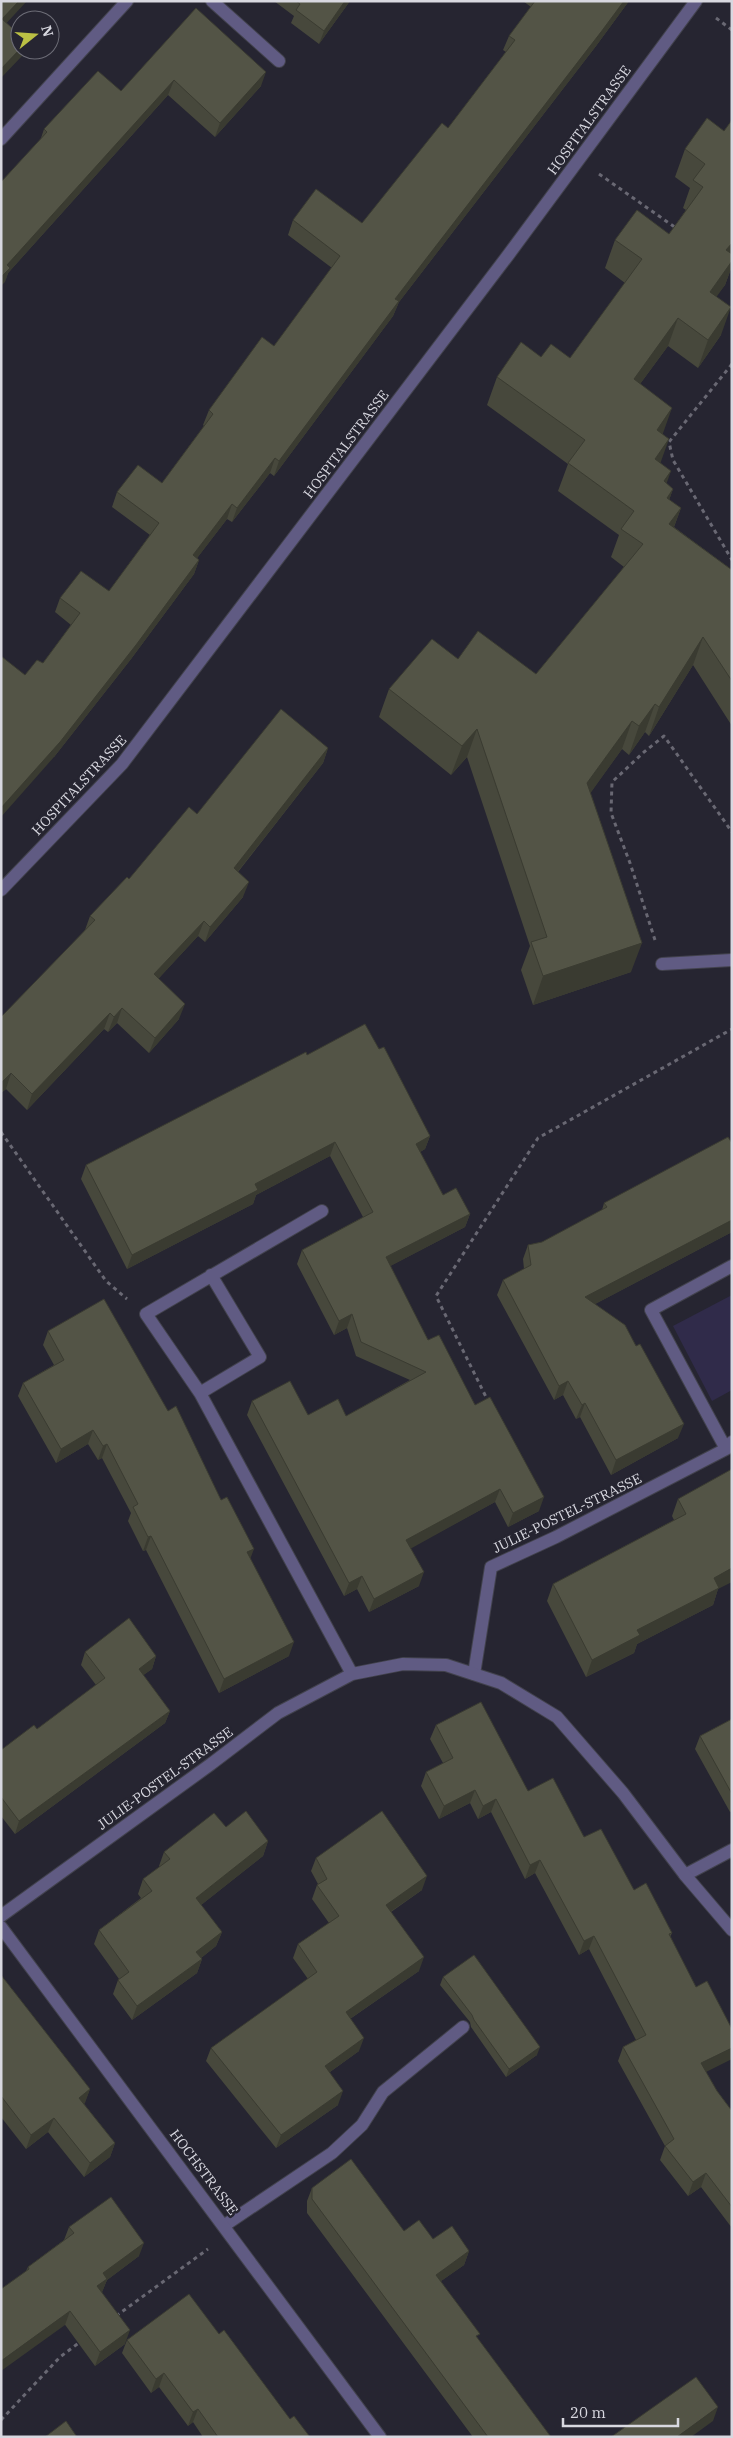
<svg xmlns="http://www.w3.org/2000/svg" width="733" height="2438" font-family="'IBM Plex Serif',serif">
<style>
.green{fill:#302b4a}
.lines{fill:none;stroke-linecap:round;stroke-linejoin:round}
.lane-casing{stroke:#42424d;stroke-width:14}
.street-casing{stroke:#42424d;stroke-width:14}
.path{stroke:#696873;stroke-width:3;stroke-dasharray:4 4;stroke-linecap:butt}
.lane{stroke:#605b83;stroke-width:12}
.street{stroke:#605b83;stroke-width:12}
.wall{fill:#47483c}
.shaded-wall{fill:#3a3b31}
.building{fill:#535446;stroke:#3a3b31}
.labels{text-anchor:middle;stroke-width:5;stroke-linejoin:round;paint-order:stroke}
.street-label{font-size:14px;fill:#d8d8e0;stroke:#262531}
</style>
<rect width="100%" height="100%" fill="#262531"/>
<!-- green -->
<path class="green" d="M732,1295V1390L712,1401L673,1326Z"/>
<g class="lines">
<defs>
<path id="lane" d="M662,964L732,960
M726,1449L651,1310L732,1266
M474,1674L491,1567L556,1537L726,1449L732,1442
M685,1875L732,1850
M225,2225L332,2153L362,2125L383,2092L463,2027"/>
<path id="street" d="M212,1L279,61
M1,139L127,1
M1,890L122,764L509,254L696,1
M322,1211L146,1314L200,1393L352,1674
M200,1393L260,1357L211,1275
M1,1916L211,1764L278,1713L352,1674L403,1664L446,1665L501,1683L557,1717L623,1793L685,1875L732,1930
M1,1927L380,2437"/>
</defs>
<!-- lane casing -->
<use href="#lane" class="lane-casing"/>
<!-- street casing -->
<use href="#street" class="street-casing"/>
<!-- path -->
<path class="path" d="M716,18L732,30
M599,174L676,228
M732,364L669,442L673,460L732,560
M655,940L630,863L611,813L612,782L644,752L664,736L732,832
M1,1132L106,1281L127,1299
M489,1403L436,1296L538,1138L732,1029
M116,2316L208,2249
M1,2420L60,2357L80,2342"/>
<!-- lane -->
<use href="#lane" class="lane"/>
<!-- street -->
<use href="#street" class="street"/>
</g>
<!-- wall -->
<path class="wall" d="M274,1H350L319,44L291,23L294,16Z
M523,1H629L596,46L399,302L393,316L274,476L270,473L232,522L227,519L197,558L199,560L194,574L131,659L54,757L25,675L43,663L71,625L55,612L60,598L109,591L150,535L112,507L117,492L162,483L204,426L203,425L209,410L274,346L332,268L288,235L293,220L362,223L448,128L506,52L503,50L509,36L531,7Z
M196,8L261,86L215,137L168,95L8,273L5,282L41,138L44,129L121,91Z
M732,120V266L725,285L716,296L721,335L698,368L668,346L640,384L663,434L660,463L666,484L673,489L669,500L681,508L674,527L732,570V726L693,665L649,736L645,732L629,755L622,749L590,793L631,972L533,1005L521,970L530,946L467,757L451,775L379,717L389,689L458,659L536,674L624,567L611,557L619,535L558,491L568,464L487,405L497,377L541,357L570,358L625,283L605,268L615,240L669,234L686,210L683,208L690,188L675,177L685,149L724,131Z
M328,748L323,763L238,872L243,897L205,942L198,936L158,979L179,1019L149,1053L117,1023L108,1032L104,1029L27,1110L6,1089L1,1093L85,930L90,916L197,814Z
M379,1049L430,1136L425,1149L420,1152L443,1195L470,1214L465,1227L390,1266L428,1340L475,1405L539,1511L508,1527L495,1502L410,1548L419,1586L369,1612L357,1589L344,1596L247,1415L252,1401L308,1415L346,1416L410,1380L356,1356L347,1328L334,1335L297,1264L302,1250L363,1217L330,1156L256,1195L253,1204L127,1269L81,1179L86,1165L307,1055Z
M732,1143V1232L595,1304L678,1438L611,1475L580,1417L576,1419L563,1395L554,1400L497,1295L503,1280L524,1269L523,1259L528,1245L542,1242L602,1210L604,1203Z
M48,1331L168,1411L221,1500L250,1559L289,1656L219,1693L146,1550L143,1551L128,1521L131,1513L102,1458L98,1460L88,1444L56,1463L18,1396L23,1383L54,1365L43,1345Z
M732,1469L718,1589L713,1605L637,1644L634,1653L586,1677L547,1601L553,1584L674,1520L672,1516L678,1499Z
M85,1652L156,1656L152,1669L143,1675L170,1711L165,1723L15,1834L1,1816V1750L37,1729L96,1685L81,1665Z
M732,1719V1811L730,1812L695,1749L700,1736Z
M436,1725L528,1791L584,1837L634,1890L672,1933L670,1937L706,2072L717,2091L732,2111V2228L701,2187L688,2196L660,2160L665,2146L618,2061L623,2047L636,2040L589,1949L579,1955L535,1873L525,1879L491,1812L478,1819L470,1803L439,1819L421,1786L426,1772L443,1763L430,1739Z
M226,1827L268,1841L263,1856L201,1905L222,1932L216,1946L201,1958L202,1959L197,1973L132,2020L113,1994L118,1980L119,1979L94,1944L99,1930L141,1898L138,1894L143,1879L160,1867L159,1866L164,1852Z
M316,1858L422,1890L391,1912L419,1971L350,2019L359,2051L330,2072L338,2105L276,2148L206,2061L211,2048L308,1979L293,1958L298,1944L329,1923L312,1899L317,1885L318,1884L311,1871Z
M1,1975L90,2089L84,2104L115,2143L110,2157L84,2177L48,2132L26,2149L1,2117Z
M443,1977L537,2055L506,2077L471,2027L470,2022L440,1985Z
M312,2188L404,2231L433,2239L469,2251L464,2265L441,2281L478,2339L551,2437H473L307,2213V2201Z
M69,2227L139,2256L107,2280L102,2292L125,2344L95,2366L26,2271L28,2267L64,2240Z
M219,2334L290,2419L310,2437H203L193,2422L188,2426L159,2387L151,2393L122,2353L127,2340Z"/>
<!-- shaded-wall -->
<path class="shaded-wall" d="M19,1H27L1,29L2,19Z
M345,1H350L319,44L324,31Z
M624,1H629L596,46L399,302L393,316L274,476L279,461L395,299Z
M20,49V50H24L22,56L1,78V69Z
M266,72L261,86L215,137L220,123Z
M174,80L168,95L8,273L5,282L1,286V277L7,265Z
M732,243V257L726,250Z
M732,261V266L725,285L700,320L710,292Z
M731,307L721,335L698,368L708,340Z
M678,318L668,346L623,407L634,379Z
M672,408L662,436L657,430Z
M669,439L659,467L655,459Z
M275,458L270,473L232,522L237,508Z
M671,471L661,499L664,481Z
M673,489L663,517L667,498Z
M232,504L227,519L188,570L193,555Z
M681,508L670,537L669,524Z
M199,560L194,574L131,659L54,757L1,817V808Z
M703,637L693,665L649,736L659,707Z
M655,704L645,732L629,755L639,726Z
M632,721L622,749L577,812L587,783Z
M477,729L467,757L451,775L462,746Z
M328,748L323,763L228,884L234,868Z
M249,882L243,897L205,942L210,927Z
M204,921L198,936L148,990L154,974Z
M642,943L631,972L533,1005L543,976Z
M185,1004L179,1019L149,1053L155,1038Z
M122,1008L117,1023L108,1032L114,1017Z
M110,1013L104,1029L27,1110L32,1094Z
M11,1073L6,1089L1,1093V1083Z
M430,1136L425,1149L411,1157L416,1144Z
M335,1142L330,1156L256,1195L253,1204L127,1269L132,1255L255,1184Z
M470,1214L465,1227L381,1271L386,1257Z
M732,1220V1232L580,1312L585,1297Z
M352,1314L347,1328L334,1335L339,1321Z
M568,1381L563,1395L554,1400L559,1386Z
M585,1403L580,1417L576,1419L582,1405Z
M684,1424L678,1438L611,1475L616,1460Z
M93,1430L88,1444L56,1463L61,1449Z
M107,1444L102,1458L98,1460L103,1446Z
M500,1489L495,1502L401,1554L406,1540Z
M544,1497L539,1511L508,1527L513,1513Z
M151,1536L146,1550L143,1551L148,1537Z
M254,1549L249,1562L247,1552Z
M732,1568V1582L718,1589L713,1605L637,1644L634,1653L586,1677L592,1660L714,1578Z
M424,1572L419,1586L369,1612L374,1599Z
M362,1576L357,1589L344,1596L349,1583Z
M294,1642L289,1656L219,1693L224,1679Z
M156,1656L152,1669L134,1682L139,1669Z
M170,1711L165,1723L15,1834L19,1821Z
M475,1790L470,1803L439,1819L444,1806Z
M496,1799L491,1812L478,1819L483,1806Z
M268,1841L263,1856L191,1913L196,1898Z
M540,1860L535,1873L525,1879L530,1865Z
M427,1876L422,1890L381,1918L386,1905Z
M222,1932L216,1946L191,1966L196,1952Z
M594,1936L589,1949L579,1955L584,1941Z
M424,1957L419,1971L341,2025L346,2012Z
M202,1959L197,1973L132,2020L137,2006Z
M364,2038L359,2051L320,2079L325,2066Z
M540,2047L537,2055L506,2077L509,2069Z
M732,2048V2059L696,2077L701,2063Z
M90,2089L85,2103L74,2112L79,2098Z
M343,2091L338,2105L276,2148L281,2135Z
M54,2118L48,2132L26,2149L31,2135Z
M115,2143L110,2157L84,2177L90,2163Z
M706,2173L701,2187L688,2196L693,2182Z
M144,2243L139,2256L107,2280L102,2292L92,2300L103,2273Z
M469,2251L464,2265L431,2288L436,2275Z
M70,2311L65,2325L1,2371V2361Z
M130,2330L125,2344L95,2366L100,2352Z
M164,2373L159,2387L151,2393L156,2379Z
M718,2407L713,2421L691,2437H677Z
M198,2409L193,2422L188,2426L193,2412Z"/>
<!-- building -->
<path class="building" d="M1,1H19L2,19L20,35V49L1,69Z
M296,1H345L324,31L296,10L300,4Z
M535,1H624L601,32L395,299L399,301L279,461L275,458L237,508L232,504L193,555L199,560L136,645L60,742L1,808V656L25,675L37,660L43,663L80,613L60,598L81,571L109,591L159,523L117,492L138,465L162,483L213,414L209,410L262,337L274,346L340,256L293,220L316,189L362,223L442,123L448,128L515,40L509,36Z
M196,8L266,72L220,123L174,80L7,265L10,268L1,277V182L47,132L44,129L98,71L121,91Z
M707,118L724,131L732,120V243L726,250L732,254V261L710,292L731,307L708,340L678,318L634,379L672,408L657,430L669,439L655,459L671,471L664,481L673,489L667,498L681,508L669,524L732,570V681L703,637L659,707L655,704L639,726L632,721L587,783L642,943L543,976L531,942L547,937L477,729L462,746L389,689L432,639L458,659L478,631L536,674L643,544L621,529L634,511L568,463L585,440L497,377L521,342L541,357L551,344L570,358L642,259L615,240L637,210L669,234L703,187L693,180L705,164L685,149Z
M281,709L328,748L234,868L249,882L210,927L204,921L154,974L185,1004L155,1038L122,1008L114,1017L110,1013L32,1094L11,1073L1,1083V1017L95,920L90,916L127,877L129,879L189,807L197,814Z
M365,1024L379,1049L384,1047L430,1136L416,1144L443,1195L456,1188L470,1214L386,1257L428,1340L439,1335L475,1405L490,1397L544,1497L513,1513L500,1489L406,1540L424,1572L374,1599L362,1576L349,1583L252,1401L290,1381L308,1415L338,1399L346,1416L426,1372L361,1342L352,1314L339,1321L302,1250L373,1212L335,1142L255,1184L258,1190L132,1255L86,1165L306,1052L307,1055Z
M728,1137L732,1143V1220L585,1297L625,1325L636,1346L640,1344L684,1424L616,1460L585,1403L582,1405L568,1381L559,1386L503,1280L531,1265L528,1245L542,1242L607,1207L604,1203Z
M104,1299L168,1411L176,1406L221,1500L227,1497L254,1549L247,1552L294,1642L224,1679L151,1536L148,1537L133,1507L138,1504L107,1444L103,1446L93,1430L61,1449L23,1383L64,1360L48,1331Z
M732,1469V1568L714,1578L719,1588L637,1630L640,1635L592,1660L553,1584L686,1514L678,1499Z
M129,1618L156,1656L139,1669L170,1711L19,1821L1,1797V1750L34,1725L37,1729L105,1678L85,1652Z
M481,1702L528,1791L553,1778L584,1837L601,1829L634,1890L646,1883L672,1933L669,1934L696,1987L707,1981L732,2029V2048L701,2063L717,2091L732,2111V2207L706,2173L693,2182L665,2146L674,2139L623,2047L646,2035L594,1936L584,1941L540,1860L530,1865L496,1799L483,1806L475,1790L444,1806L426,1772L453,1758L436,1725Z
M732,1719V1794L700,1736Z
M246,1811L268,1841L196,1898L222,1932L196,1952L202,1959L137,2006L118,1980L129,1972L99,1930L152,1891L143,1879L170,1859L164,1852L214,1813L226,1827Z
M382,1811L427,1876L386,1905L424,1957L346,2012L364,2038L325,2066L343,2091L281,2135L211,2048L317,1972L298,1944L339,1916L317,1885L327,1879L316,1858Z
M474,1955L540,2047L509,2069L474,2020L472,2015L443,1977Z
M1,1975L90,2089L79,2098L115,2143L90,2163L54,2118L31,2135L1,2096Z
M351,2159L404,2231L419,2220L433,2239L452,2226L469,2251L436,2275L480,2334L476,2336L551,2437H488L312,2199V2188Z
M111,2197L144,2243L103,2273L107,2279L97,2286L130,2330L100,2352L70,2311L1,2361V2289L29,2269L28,2267L74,2233L69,2227Z
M189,2294L219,2334L224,2330L290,2419L294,2416L310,2437H218L198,2409L193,2412L164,2373L156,2379L127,2340Z
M696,2377L718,2407L677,2437H611Z
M66,2421L77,2437H45Z"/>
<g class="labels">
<!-- street labels -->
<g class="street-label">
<text transform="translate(589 120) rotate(-54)" y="5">HOSPITALSTRASSE</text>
<text transform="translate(346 444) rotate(-53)" y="5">HOSPITALSTRASSE</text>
<text transform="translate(79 785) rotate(-47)" y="5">HOSPITALSTRASSE</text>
<text transform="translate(567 1513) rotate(-26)" y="5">JULIE-POSTEL-STRASSE</text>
<text transform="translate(165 1778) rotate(-36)" y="5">JULIE-POSTEL-STRASSE</text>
<text transform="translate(204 2172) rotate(53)" y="5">HOCHSTRASSE</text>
</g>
</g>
<!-- border -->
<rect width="733" height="2438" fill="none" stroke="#d8d8e0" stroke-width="5"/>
<!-- north arrow -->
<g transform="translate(35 35) rotate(73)"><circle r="24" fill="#262531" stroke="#6d6d77"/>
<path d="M0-4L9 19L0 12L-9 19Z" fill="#bbc044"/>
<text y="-8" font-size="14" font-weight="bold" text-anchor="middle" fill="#d8d8e0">N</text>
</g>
<!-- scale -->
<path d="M563 2418v8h115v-8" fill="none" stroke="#d8d8e0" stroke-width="2.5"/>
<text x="570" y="2418" font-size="15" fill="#d8d8e0" stroke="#262531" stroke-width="4" paint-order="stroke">20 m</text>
</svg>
